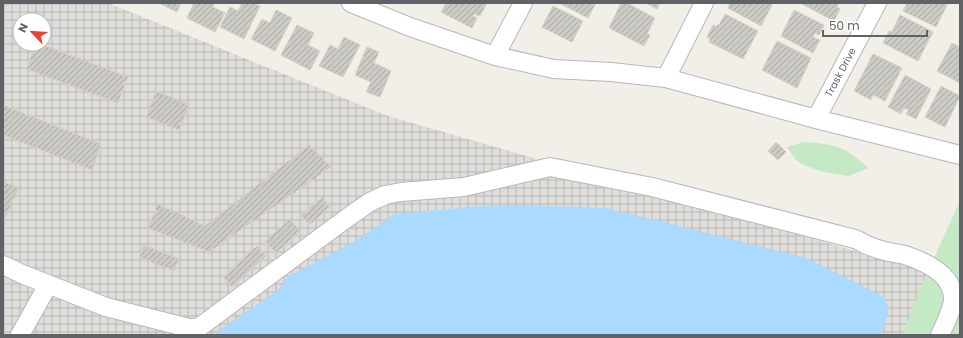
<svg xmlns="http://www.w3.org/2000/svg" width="963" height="338" font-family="Poppins,sans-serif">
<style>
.industrial{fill:url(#industrial-grid);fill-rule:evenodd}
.green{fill:#c5e8c5}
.water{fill:#aadaff}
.building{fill:url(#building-hatch);stroke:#d6d1c6}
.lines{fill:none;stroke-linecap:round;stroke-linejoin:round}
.minor-casing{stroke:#b5b8bc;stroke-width:20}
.minor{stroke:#fff;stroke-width:18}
.labels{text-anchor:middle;stroke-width:4;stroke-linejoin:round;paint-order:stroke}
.street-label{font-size:10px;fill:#5f6368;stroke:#fff}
</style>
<defs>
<pattern id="industrial-grid" width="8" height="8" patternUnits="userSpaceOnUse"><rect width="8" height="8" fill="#e0deda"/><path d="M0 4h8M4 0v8" fill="none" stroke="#b9b8b5"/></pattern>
<pattern id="building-hatch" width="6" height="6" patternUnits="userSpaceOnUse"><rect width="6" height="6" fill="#cccac5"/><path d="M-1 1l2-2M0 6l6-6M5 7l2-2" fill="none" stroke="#a9a8a4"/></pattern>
</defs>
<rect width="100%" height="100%" fill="#f1efe8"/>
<!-- industrial -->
<path class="industrial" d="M3,3H108L388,116L956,280L933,335H3ZM20,20H44V44H20Z"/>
<!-- green -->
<path class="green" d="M804,142C835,144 846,147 868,168L849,176L823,172L804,165L796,160L787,147Z
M960,201V335H902L920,289Z"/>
<!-- water -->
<path class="water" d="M514,205L605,208L655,220L806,258L884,297L889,310L881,335H216L218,331L277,291L289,276L357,240L394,214L482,206Z"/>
<!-- building -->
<path class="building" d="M159,3H181L177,12Z
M194,3H215L213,7L225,13L215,32L187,18Z
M242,3H253L260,6L244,39L220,27L230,7L238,11Z
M446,3H487L480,16L474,14L473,16L477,18L472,28L441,12Z
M559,3H596L588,18Z
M621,3H627L655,18L647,34L650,35L644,46L609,28Z
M646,3H660L657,9Z
M730,3H773L761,26L728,8Z
M800,3H839L837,7L840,9L834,21Z
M907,3H948L936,27L903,11Z
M553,6L583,21L572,42L542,27Z
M276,10L292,18L275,51L251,39L262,19L270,23Z
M794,10L824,25L819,35L815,33L813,37L820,40L813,53L781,36Z
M725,14L758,31L743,59L709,42L710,39L707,37L713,25L717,27L718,24L719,25Z
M900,15L933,32L918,61L883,43L889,31L892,32Z
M297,25L314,33L308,45L320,51L310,70L281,55Z
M344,37L360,45L343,77L319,66L330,45L338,49Z
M777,41L811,58L797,88L762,70Z
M952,43L960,47V83L937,71Z
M36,44H41L128,77L118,103L26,69Z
M367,47L379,52L374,63L391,71L380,97L366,92L371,82L355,75Z
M873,54L902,68L885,101L873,95L871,100L854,91Z
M905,75L931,89L916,119L906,114L909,110L904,108L901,114L888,107Z
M941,86L960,96L945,127L925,117Z
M156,91L189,105L179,130L146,117Z
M3,105L101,144L92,170L3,135Z
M776,142L786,152L778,160L768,151Z
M309,145L331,167L209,252L148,228L158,204L205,226Z
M3,181L19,188L3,222Z
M322,197L330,207L309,225L301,215Z
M290,219L300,231L276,253L265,241Z
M144,245L179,259L174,271L139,257Z
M257,246L266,256L232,287L223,277Z"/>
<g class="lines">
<defs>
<path id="minor" d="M351,3L410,27L495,56L554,69L611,72L666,78L816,119L960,155
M495,56L523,3
M666,78L704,3
M816,119L877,3
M3,265L22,274L106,307L193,329L201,326L347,218L370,202L385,195L401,192L464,187L550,167L652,187L855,239C862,242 868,246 875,248C885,252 895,253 905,255C926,262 955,275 953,301C951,313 945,324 940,335
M20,335L48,285"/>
</defs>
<!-- minor casing -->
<use href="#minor" class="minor-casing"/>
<!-- minor -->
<use href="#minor" class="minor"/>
</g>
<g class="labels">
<!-- street labels -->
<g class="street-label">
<text transform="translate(840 72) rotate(-62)" y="4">Trask Drive</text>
</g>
</g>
<!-- border -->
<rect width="963" height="338" fill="none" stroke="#5f6368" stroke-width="8"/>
<!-- north arrow -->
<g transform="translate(32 32) rotate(295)"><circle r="19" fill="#ffffff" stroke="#bfc1c3"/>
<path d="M0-3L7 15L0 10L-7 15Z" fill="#ea4335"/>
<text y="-6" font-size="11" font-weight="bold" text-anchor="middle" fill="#5f6368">N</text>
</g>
<!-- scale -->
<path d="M823 30v6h104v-6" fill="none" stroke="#5f6368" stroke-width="2"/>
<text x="829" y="30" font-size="12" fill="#5f6368" stroke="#ffffff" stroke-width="3" paint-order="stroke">50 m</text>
</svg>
